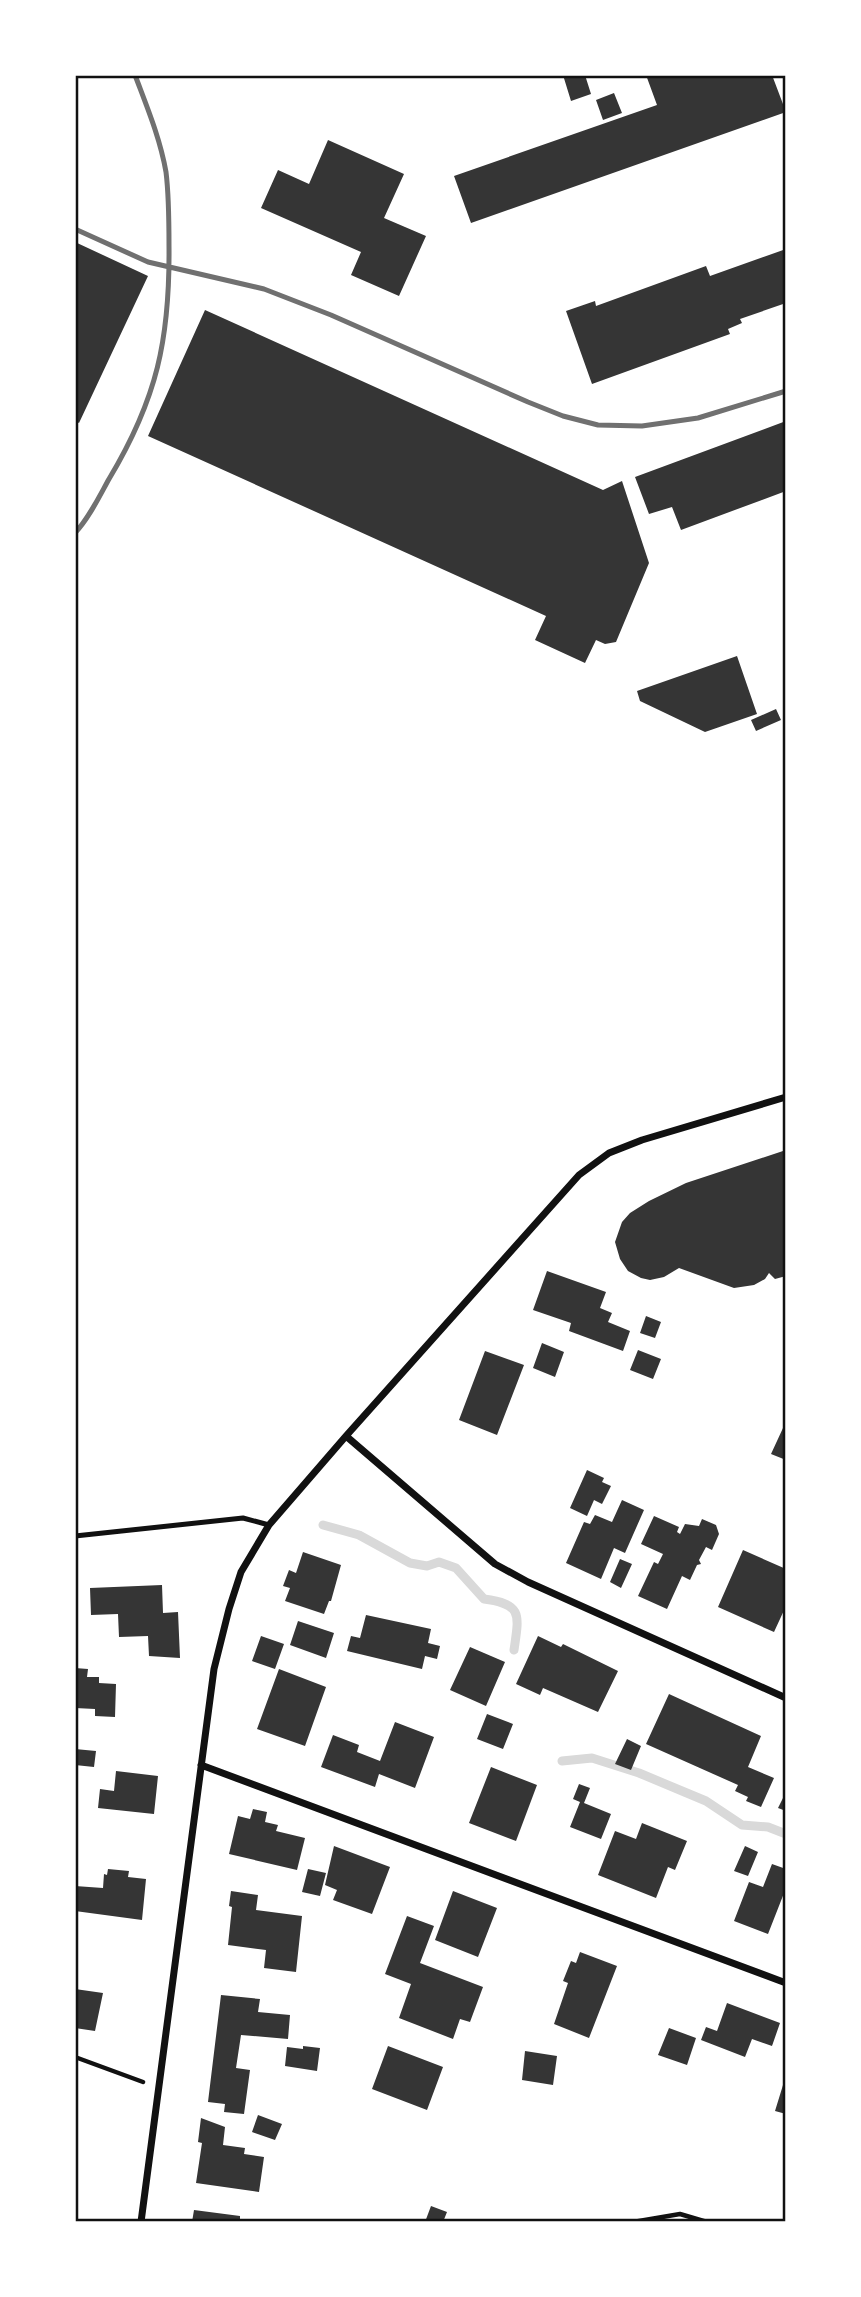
<svg xmlns="http://www.w3.org/2000/svg" width="861" height="2297" font-family="'PT Sans Narrow',sans-serif">
<style>
.lines{fill:none;stroke-linecap:round;stroke-linejoin:round}
.stream{stroke:#d9d9d9;stroke-width:9}
.building{fill:#353535}
.path{stroke:#111;stroke-width:4.5}
.service{stroke:#111;stroke-width:5}
.minor{stroke:#111;stroke-width:7}
.rail{stroke:#707070;stroke-width:5}
.neatline{fill:none;stroke:#111;stroke-width:2.5}
</style>
<rect width="100%" height="100%" fill="#fff"/>
<g class="lines">
<!-- stream -->
<path class="stream" d="M323,1525L359,1535L410,1563L427,1566L439,1562L456,1568L484,1599C523,1604 519,1615 514,1650
M562,1761L592,1758L639,1773L706,1801L742,1825L768,1827L786,1834"/>
</g>
<!-- building -->
<path class="building" d="M563,75H585L591,94L571,101Z
M646,75H772L786,112L471,223L454,176L657,105Z
M614,93L622,113L603,120L596,100Z
M328,140L404,174L384,218L426,236L399,296L351,275L361,252L261,208L278,170L309,184Z
M75,242L148,276L79,423L75,421Z
M786,249V303L740,319L742,323L728,329L730,334L592,384L566,311L595,301L596,306L706,266L710,276Z
M205,310L603,490L622,481L649,563L616,642L605,644L596,640L585,663L535,640L546,616L148,436Z
M786,421V491L681,530L672,507L649,514L635,477Z
M737,656L757,714L705,732L640,701L637,691Z
M776,709L781,720L756,731L751,720Z
M786,1150V1276L775,1279L769,1273L765,1279L754,1285L734,1288L679,1268L664,1277L650,1280L641,1278L628,1271L620,1259L615,1242L622,1222L630,1213L649,1201L686,1183Z
M547,1271L606,1292L600,1308L612,1313L608,1322L630,1331L623,1351L569,1331L571,1323L533,1310Z
M646,1316L661,1322L655,1338L640,1333Z
M542,1343L564,1352L555,1377L533,1368Z
M638,1350L661,1359L653,1379L630,1370Z
M485,1351L524,1365L497,1435L459,1420Z
M783,1428L786,1430V1460L771,1454Z
M587,1470L604,1478L602,1482L611,1486L602,1504L594,1500L587,1516L570,1508Z
M622,1500L644,1510L625,1553L614,1548L601,1579L566,1563L584,1522L590,1524L595,1515L612,1522Z
M654,1516L679,1527L677,1532L680,1534L685,1524L699,1526L702,1519L716,1525L719,1534L712,1550L706,1547L699,1560L701,1564L697,1565L690,1580L682,1576L667,1609L638,1596L654,1562L658,1564L663,1554L641,1544Z
M743,1550L786,1569V1606L774,1632L718,1607Z
M303,1552L341,1565L331,1601H329L324,1614L285,1601L290,1588L283,1586L289,1570L296,1573Z
M620,1559L632,1564L621,1588L610,1582Z
M162,1585L163,1613L178,1612L180,1658L149,1656L148,1636L119,1637L118,1614L91,1615L90,1588Z
M366,1615L431,1629L428,1643L440,1646L437,1659L425,1656L422,1669L347,1651L351,1636L360,1638Z
M298,1621L334,1633L326,1658L290,1645Z
M261,1636L284,1644L275,1669L252,1661Z
M538,1636L561,1647L563,1644L618,1671L598,1712L543,1688L540,1695L516,1684Z
M470,1647L505,1662L486,1706L450,1690Z
M75,1668L88,1669L87,1677H99V1683L116,1684L115,1717L95,1716V1709L75,1708Z
M279,1669L326,1687L305,1746L257,1729Z
M669,1694L761,1736L748,1767L774,1778L761,1807L746,1801L748,1797L735,1791L738,1785L646,1744Z
M487,1714L513,1724L503,1749L477,1739Z
M395,1722L434,1737L415,1788L379,1774L375,1787L321,1767L333,1735L359,1745L357,1752L380,1761Z
M627,1739L641,1746L631,1770L615,1764Z
M75,1749L96,1751L94,1767L75,1765Z
M491,1767L537,1785L516,1841L469,1823Z
M116,1771L158,1776L154,1814L98,1808L100,1789L114,1791Z
M579,1784L590,1788L584,1803L611,1814L601,1839L570,1827L580,1802L573,1799Z
M786,1792V1811L778,1808Z
M253,1809L267,1812L265,1822L278,1825L276,1831L305,1838L297,1870L229,1854L238,1816L250,1819Z
M642,1823L687,1841L675,1870L668,1867L656,1898L598,1875L615,1831L636,1839Z
M334,1846L390,1867L372,1914L333,1900L337,1890L325,1885Z
M745,1846L758,1852L748,1876L734,1871Z
M772,1864L786,1869V1888L768,1934L734,1921L749,1882L763,1887Z
M108,1869L129,1871L128,1877L146,1879L142,1920L75,1911V1886L103,1888L104,1874L107,1875Z
M308,1869L326,1873L320,1896L302,1892Z
M231,1891L258,1895L256,1910L302,1916L296,1972L264,1968L266,1950L228,1945L232,1907L229,1906Z
M453,1891L497,1908L478,1957L435,1940Z
M407,1916L434,1926L420,1963L483,1987L470,2022L460,2019L453,2039L399,2018L411,1984L385,1974Z
M580,1952L617,1966L589,2038L554,2024L568,1983L563,1981L571,1961L576,1963Z
M75,1989L103,1993L95,2031L75,2028Z
M221,1995L260,1999L258,2012L290,2015L288,2039L241,2035L236,2068L250,2070L244,2114L224,2112L225,2104L208,2102Z
M727,2003L780,2023L772,2046L752,2039L745,2057L701,2040L706,2027L717,2031Z
M669,2028L696,2038L687,2065L658,2055Z
M303,2046L320,2048L317,2071L285,2066L287,2047L303,2049Z
M388,2046L443,2067L427,2110L372,2089Z
M525,2051L557,2056L553,2085L522,2080Z
M783,2085L786,2086V2114L775,2111Z
M258,2115L282,2124L275,2140L252,2132Z
M201,2118L225,2127L223,2145L245,2148L244,2154L264,2157L259,2192L196,2183L202,2143L198,2142Z
M431,2206L447,2212L443,2222H425Z
M194,2210L240,2216V2222H192Z"/>
<g class="lines">
<!-- path -->
<path class="path" d="M75,2057L143,2082
M633,2222L680,2214L707,2222"/>
<!-- service -->
<path class="service" d="M75,1536L243,1518L269,1525"/>
<!-- minor -->
<path class="minor" d="M346,1436L495,1564L528,1582L786,1698
M201,1765L786,1983
M141,2222L214,1669L229,1609L241,1572L269,1525L346,1436L579,1175L609,1153L642,1140L786,1097"/>
<!-- rail -->
<path class="rail" d="M75,229L148,262L264,289L331,315L528,402L563,416L598,425L642,426L698,418L786,391
M75,533C89,518 99,497 109,479C157,399 170,339 169,246C169,222 169,196 166,172C160,138 147,107 135,75"/>
</g>
<!-- border -->
<rect width="861" height="2297" fill="none" stroke="#ffffff" stroke-width="154"/>
<rect x="77" y="77" width="707" height="2143" class="neatline"/>
</svg>
